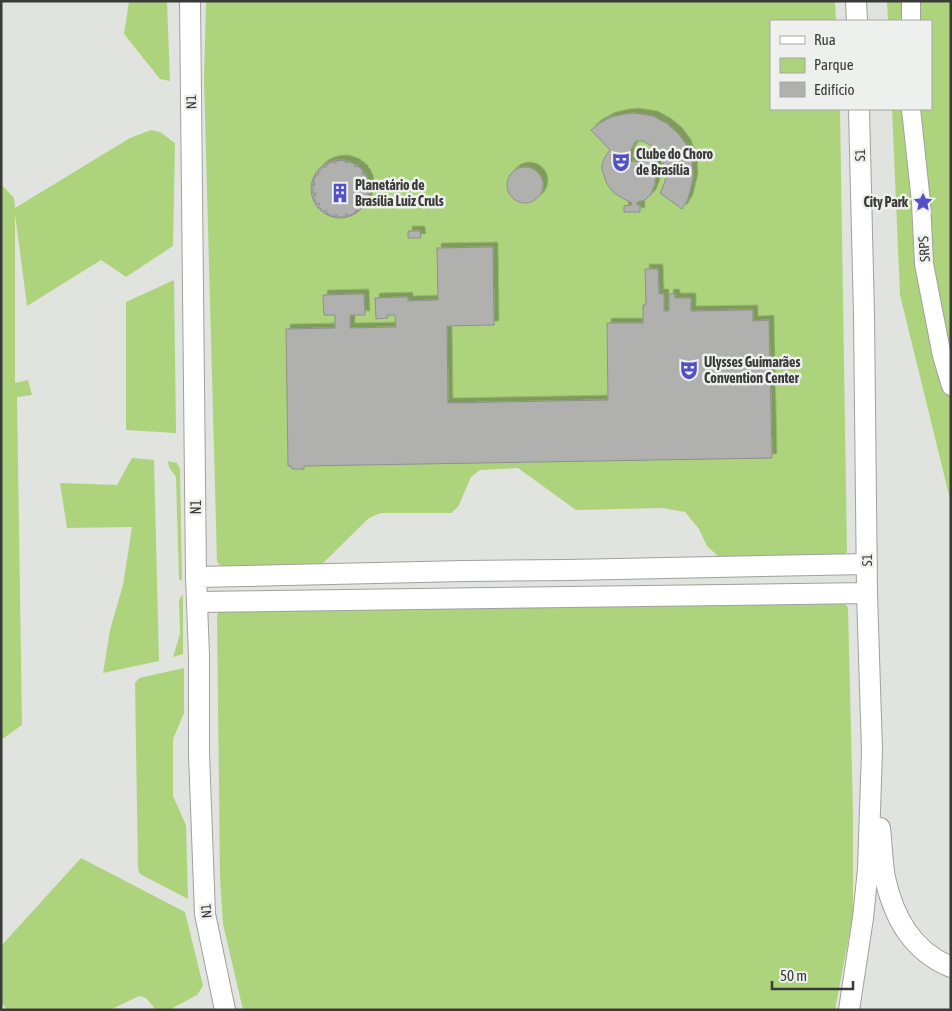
<svg xmlns="http://www.w3.org/2000/svg" width="952" height="1011" font-family="'Asap Condensed',sans-serif">
<style>
.green{fill:#add47c;fill-rule:evenodd}
.building{fill:#b0b1ae;stroke:#8e908d;filter:url(#shadow)}
.lines{fill:none;stroke-linecap:round;stroke-linejoin:round}
.secondary-casing{stroke:#a0a19e;stroke-width:20}
.trunk-casing{stroke:#a0a19e;stroke-width:22}
.secondary{stroke:#fff;stroke-width:18}
.trunk{stroke:#fff;stroke-width:20}
.labels{text-anchor:middle;stroke-width:5;stroke-linejoin:round;paint-order:stroke}
.street-label{font-size:14px;fill:#3a3a39;stroke:#eef0ed}
.poi-label{font-size:14px;font-weight:bold;fill:#3a3a39;stroke:#eef0ed;text-anchor:start}
</style>
<defs>
<filter id="shadow"><feDropShadow dx="4.5" dy="-4.5" stdDeviation="0" flood-color="#0004"/></filter>
</defs>
<rect width="100%" height="100%" fill="#e1e3df"/>
<!-- green -->
<path class="green" d="M129,1H167L170,81L160,79L124,34Z
M206,1H835L836,21H771V109H840L847,552L839,558L722,560L707,546L699,529L685,512L662,508L576,510L518,468L480,470L471,477L458,507L451,513H381L369,518L321,565L223,568L217,562L204,79ZM493,248L494,325L447,326L448,403L608,400L607,323H643V305L646,304L645,269H658L659,294H664V311H669V294H675V298H691V311L753,310V321H769L772,457L304,466V469H292L291,466H288L286,329L335,328V315H324L323,296L350,328L396,327L395,315H387V318H376V298L408,297V301L438,300Z
M887,1H951V503L900,295L892,109H931V21H888Z
M151,130L160,132L175,143L173,246L126,277L101,260L27,306L15,214V383L28,380L32,395L17,397L22,725L1,740V184L14,198L15,208L130,138Z
M174,280L176,433L126,430V302Z
M132,458L154,460L159,661L103,673L110,630L123,585L132,527L67,528L60,483L117,485Z
M168,461L177,463L180,469L182,581L179,579L176,477L169,467Z
M183,594V654L173,657L180,634L179,600Z
M843,600L848,608L853,811V915L835,1010H243L223,924L220,879L217,616L219,611Z
M184,668V713L173,739V796L186,825L188,899L140,874L138,869L135,683L139,678Z
M81,858L185,912L203,986L197,995L169,1010H156L146,998L139,996L110,1010H7L1,1002V946Z"/>
<!-- building -->
<path class="building" d="M634,113L653,116L666,123L677,132L686,144L692,160L693,178L688,199L682,209L660,193L664,184L666,177L664,164L657,151L652,146L643,141H636L630,151L628,162L636,161L642,164L651,155L661,175L655,176V184L651,194L645,200L637,202V205H640V212H624V206L632,205L631,202L624,199L614,193L607,184L602,170V165L605,157L610,150L591,130L598,124L611,117L625,114Z
M345,160V162L347,163V161L356,164L354,166L356,167L357,165L364,171L362,173L363,175L365,173L369,182H366V184L369,183V193L367,192V194H369L365,203L364,202L363,204L365,205L358,212L357,210L355,211L357,212L348,216L347,214H345L346,217H337V215L335,214V217L326,213L327,211L326,210L324,212L318,206L320,204L319,203L317,204L313,196L316,195V193L313,194V184L315,185V183H313L316,174L318,175L319,174L318,173L324,166L325,168L327,166L326,165L334,161V163H336V161Z
M311 189a29 29 0 1 1 58 0a29 29 0 1 1-58 0Z
M507 185a18 18 0 1 1 36 0a18 18 0 1 1-36 0Z
M408,231H420L421,238H408Z
M493,247L494,325L447,326L448,403L608,400L607,323H643V305L646,304L645,269H658L659,294H664V311H669V294H675V298H691V311L753,310V321L769,320L772,458L304,466V469H292L291,466H288L286,329L335,328V315H324L323,295L364,294L365,315H350V328L396,327L395,315H387L388,318L376,319L375,298L408,297V301L438,300L437,248Z"/>
<g class="lines">
<defs>
<path id="secondary" d="M911,21V1
M911,109L921,202L924,264L942,356L951,386"/>
<path id="trunk" d="M190,1L196,577L199,656V754L205,914L225,1010
M856,1L857,21
M196,577L465,571L568,570L867,564
M197,602L867,593
M880,828C882,845 882,862 885,878C894,918 912,951 951,967
M849,1010L863,918L868,869L872,751L867,593L864,315L859,109"/>
</defs>
<!-- secondary casing -->
<use href="#secondary" class="secondary-casing"/>
<!-- trunk casing -->
<use href="#trunk" class="trunk-casing"/>
<!-- secondary -->
<use href="#secondary" class="secondary"/>
<!-- trunk -->
<use href="#trunk" class="trunk"/>
</g>
<!-- icons -->
<defs>
<symbol id="theatre-bare" viewBox="-9 -9 18 18"><path d="M-5-5.5Q0-4 5-5.5V0Q5 5 0 6Q-5 5-5 0ZM-3.3-2.5H-1v1.5H-3.3ZM1-2.5H3.3v1.5H1ZM-2.8 1Q0 5.5 2.8 1Z" fill="#5350c7" stroke="#eef0ed" stroke-width="2.5" paint-order="stroke"/></symbol>
<symbol id="building-bare" viewBox="-9 -9 18 18"><path d="M-4-6H4V6H1V3H-1V6H-4ZM-2.5-4.3h1.7v1.8h-1.7ZM.8-4.3h1.7v1.8H.8ZM-2.5-1h1.7V.8h-1.7ZM.8-1h1.7V.8H.8Z" fill="#5350c7" stroke="#eef0ed" stroke-width="2.5" paint-order="stroke"/></symbol>
<symbol id="sight-bare" viewBox="-9 -9 18 18"><path d="M0-6L1.8-2.2L6-1.7L2.9 1.2L3.7 5.4L0 3.3L-3.7 5.4L-2.9 1.2L-6-1.7L-1.8-2.2Z" fill="#5350c7" stroke="#eef0ed" stroke-width="2.5" paint-order="stroke"/></symbol>
</defs>
<g fill-rule="evenodd">
<use href="#theatre-bare" x="607" y="148" width="28" height="28"/>
<use href="#building-bare" x="326" y="179" width="28" height="28"/>
<use href="#sight-bare" x="909" y="188" width="28" height="28"/>
<use href="#theatre-bare" x="675" y="356" width="28" height="28"/>
</g>
<g class="labels">
<!-- street labels -->
<g class="street-label">
<text transform="translate(191 102) rotate(-91)" y="5">N1</text>
<text transform="translate(860 155) rotate(-91)" y="5">S1</text>
<text transform="translate(924 249) rotate(-94)" y="5">SRPS</text>
<text transform="translate(196 507) rotate(-90)" y="5">N1</text>
<text transform="translate(867 560) rotate(-91)" y="5">S1</text>
<text transform="translate(206 911) rotate(-96)" y="5">N1</text>
</g>
<!-- poi labels -->
<g class="poi-label">
<text x="636" y="159">Clube do Choro<tspan x="636" dy="16">de Brasília</tspan></text>
<text x="355" y="190">Planetário de<tspan x="355" dy="16">Brasília Luiz Cruls</tspan></text>
<text x="908" y="207" text-anchor="end">City Park</text>
<text x="704" y="367">Ulysses Guimarães<tspan x="704" dy="16">Convention Center</tspan></text>
</g>
</g>
<!-- border -->
<rect width="952" height="1011" fill="none" stroke="#3a3a39" stroke-width="5"/>
<!-- legend -->
<rect x="770" y="20" width="162" height="90" fill="#eef0ed" stroke="#a6a7a5"/>
<rect x="780" y="36" width="25" height="8" fill="#ffffff" stroke="#a6a7a5"/>
<text x="814" y="45" font-size="15" fill="#3a3a39">Rua</text>
<rect x="780" y="58" width="25" height="15" fill="#add47c" stroke="#a6a7a5"/>
<text x="814" y="70" font-size="15" fill="#3a3a39">Parque</text>
<rect x="780" y="82" width="25" height="15" fill="#b0b1ae" stroke="#a6a7a5"/>
<text x="814" y="95" font-size="15" fill="#3a3a39">Edifício</text>
<!-- scale -->
<path d="M772 981v8h81v-8" fill="none" stroke="#3a3a39" stroke-width="2.5"/>
<text x="780" y="981" font-size="15" fill="#3a3a39" stroke="#eef0ed" stroke-width="4" paint-order="stroke">50 m</text>
</svg>
